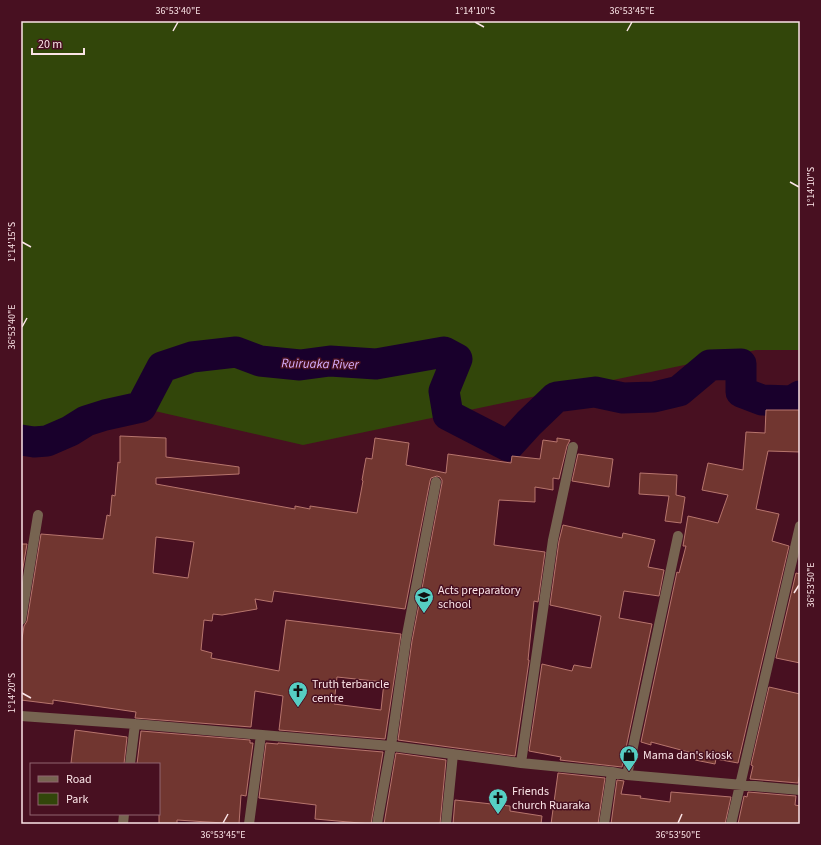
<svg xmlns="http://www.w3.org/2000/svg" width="821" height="845" font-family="'Source Sans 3',sans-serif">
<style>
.green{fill:#32460a}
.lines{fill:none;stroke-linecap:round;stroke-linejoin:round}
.river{stroke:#19002c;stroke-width:31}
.building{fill:#713630;stroke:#b7756d;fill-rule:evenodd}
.minor{stroke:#776451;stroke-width:10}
.ticks{fill:none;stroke:#fbe4e7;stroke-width:1.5}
.labels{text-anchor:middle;stroke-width:3;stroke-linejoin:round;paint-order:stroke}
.poi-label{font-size:12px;fill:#fbe4e7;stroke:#481021;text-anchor:start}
.water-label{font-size:13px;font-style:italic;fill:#d6aefe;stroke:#481021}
.neatline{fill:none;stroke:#fbe4e7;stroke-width:1.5}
.ticks-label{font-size:10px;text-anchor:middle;fill:#fbe4e7}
</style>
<rect width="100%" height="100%" fill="#481021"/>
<!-- green -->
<path class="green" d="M21,21H800V350H756L303,445L111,401L21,445Z"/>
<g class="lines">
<!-- river -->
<path class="river" d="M21,440L34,442L47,441L70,431L86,421L105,415L141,407L162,367L192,357L236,352L260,361L300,365L330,361L376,364L444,352L457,359L444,391L448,415L508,446L529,423L556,397L595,392L623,398L654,397L679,391L710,365L741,364V392L762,400L792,401L800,396"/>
</g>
<!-- building -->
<path class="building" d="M766,410H800V452L768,451L756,509L779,514L772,541L789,546L738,763L716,759L715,764L695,760L696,754L651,742V745L641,742L677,572L679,573L686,546H683L688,516L718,523L728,495L702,490L708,463L743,470L746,432L765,433Z
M120,436L166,438V457L239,467V474L156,478V484L295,509V506L310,509V506L357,513L363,481L362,480L366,458L372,459L375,438L409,443L406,465L446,473L448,454L511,463L512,456L540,459L543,440L557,442V438L570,440L567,446L559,479L553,478V490L535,487V502L499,500L494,545L545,552L538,602L534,601L528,660H529V661L515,756L398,740L412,641L442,483V480L440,477L437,476L431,478L430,481L405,609L274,591L272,602L255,599L257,609L222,615L213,614L212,621L204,620L201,650L212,653L211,658L279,671L286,620L401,634L385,739L279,730L283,696L255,691L251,727L135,718L136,712L53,700V704L21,700V645L24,626L27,621L41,534L103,539L107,515L110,516L112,495L115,496L118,462L120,463ZM156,537L194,542L188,578L153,573ZM337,677L384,682L381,710L334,704Z
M578,454L613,459L609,487L572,481Z
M640,473L677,475L676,495L685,497L681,523L665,521L669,496L639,494Z
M563,525L622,538L623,533L655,540L648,567L664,570L659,596L624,591L619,618L652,624L622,767L613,766L560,760L561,757L529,751L542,664L572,671L574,665L591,668L601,616L550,605L559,541Z
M21,544H27L21,579Z
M796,573L800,574V663L776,658Z
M769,687L800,694V773L798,783L750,779L753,766L751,765Z
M75,730L127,737L124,764H79L71,763Z
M141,731L250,740V743H253L246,796L241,795L239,824L177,820V824H159V764H137Z
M266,743L278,744V743L383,752L371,824L315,819L316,805L259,798Z
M396,753L446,760L440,824H384Z
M558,773L605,778L598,824H551Z
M617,780L624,781L621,794L641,796L640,798L670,802L671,792L731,797L725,824H611Z
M748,792L796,796L795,805L800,806V824H738L744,796L747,797Z
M455,800L510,806V811L542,816L541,824H453Z"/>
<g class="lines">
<!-- minor -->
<path class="minor" d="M21,620L38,515
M21,716L135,724L391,746L521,763L612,772L627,775L800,790
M521,763L553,540L573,447
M130,764L135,724
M627,775L678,536
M123,824L124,814
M249,824L261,735
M377,824L391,746L406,640L436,482
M446,824L453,754
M604,824L612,772
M731,824L800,526"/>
</g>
<!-- ticks -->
<path class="ticks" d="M475,22L484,27M173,31L178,22M627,31L632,22M790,182L799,187M22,242L31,247M22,327L27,318M794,593L799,585M22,693L31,698M223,823L228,814M678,823L682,814"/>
<!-- icons -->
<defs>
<symbol id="school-pin" viewBox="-11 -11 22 30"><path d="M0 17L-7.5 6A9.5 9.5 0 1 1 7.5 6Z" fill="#56cec3" stroke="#481021"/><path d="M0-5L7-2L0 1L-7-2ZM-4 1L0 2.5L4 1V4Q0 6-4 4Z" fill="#111"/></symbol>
<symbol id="church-pin" viewBox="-11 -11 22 30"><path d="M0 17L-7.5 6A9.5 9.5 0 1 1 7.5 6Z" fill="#56cec3" stroke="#481021"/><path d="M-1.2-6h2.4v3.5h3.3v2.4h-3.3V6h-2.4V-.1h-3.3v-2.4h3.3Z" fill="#111"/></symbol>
<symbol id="shop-pin" viewBox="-11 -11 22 30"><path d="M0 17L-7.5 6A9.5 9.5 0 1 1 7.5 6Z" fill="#56cec3" stroke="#481021"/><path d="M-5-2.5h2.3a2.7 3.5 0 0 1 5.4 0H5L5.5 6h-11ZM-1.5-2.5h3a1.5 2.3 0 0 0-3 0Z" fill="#111"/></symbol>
</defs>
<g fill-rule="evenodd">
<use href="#school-pin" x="413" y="586" width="22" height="30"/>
<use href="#church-pin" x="287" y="680" width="22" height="30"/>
<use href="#shop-pin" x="618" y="744" width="22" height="30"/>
<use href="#church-pin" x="487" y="787" width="22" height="30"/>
</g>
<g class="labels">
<!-- poi labels -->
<g class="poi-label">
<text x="438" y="594">Acts preparatory<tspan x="438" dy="14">school</tspan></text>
<text x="312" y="688">Truth terbancle<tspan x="312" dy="14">centre</tspan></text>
<text x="643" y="759">Mama dan's kiosk</text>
<text x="512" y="795">Friends<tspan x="512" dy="14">church Ruaraka</tspan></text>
</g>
<!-- water labels -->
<g class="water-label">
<text transform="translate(320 363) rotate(1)" y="5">Ruiruaka River</text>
</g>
</g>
<!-- border -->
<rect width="821" height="845" fill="none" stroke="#481021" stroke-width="44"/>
<!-- legend -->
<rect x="30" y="763" width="130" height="52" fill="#481021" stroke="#906570"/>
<rect x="38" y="776" width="20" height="6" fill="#776451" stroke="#906570"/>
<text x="66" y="783" font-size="12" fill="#fbe4e7">Road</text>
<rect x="38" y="793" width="20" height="12" fill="#32460a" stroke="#906570"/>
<text x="66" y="803" font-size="12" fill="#fbe4e7">Park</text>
<!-- scale -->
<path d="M32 48v6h52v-6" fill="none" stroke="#fbe4e7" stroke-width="2"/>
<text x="38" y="48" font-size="12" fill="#fbe4e7" stroke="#481021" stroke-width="3" paint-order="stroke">20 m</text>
<rect x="22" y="22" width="777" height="801" class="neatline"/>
<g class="ticks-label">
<text x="178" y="14">36°53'40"E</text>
<text x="475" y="14">1°14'10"S</text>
<text x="632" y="14">36°53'45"E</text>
<text transform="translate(810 187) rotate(-90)" y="4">1°14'10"S</text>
<text transform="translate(11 242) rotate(-90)" y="4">1°14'15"S</text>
<text transform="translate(11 327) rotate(-90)" y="4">36°53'40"E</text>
<text transform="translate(810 585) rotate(-90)" y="4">36°53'50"E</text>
<text transform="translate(11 693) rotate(-90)" y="4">1°14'20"S</text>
<text x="223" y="838">36°53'45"E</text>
<text x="678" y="838">36°53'50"E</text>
</g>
</svg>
